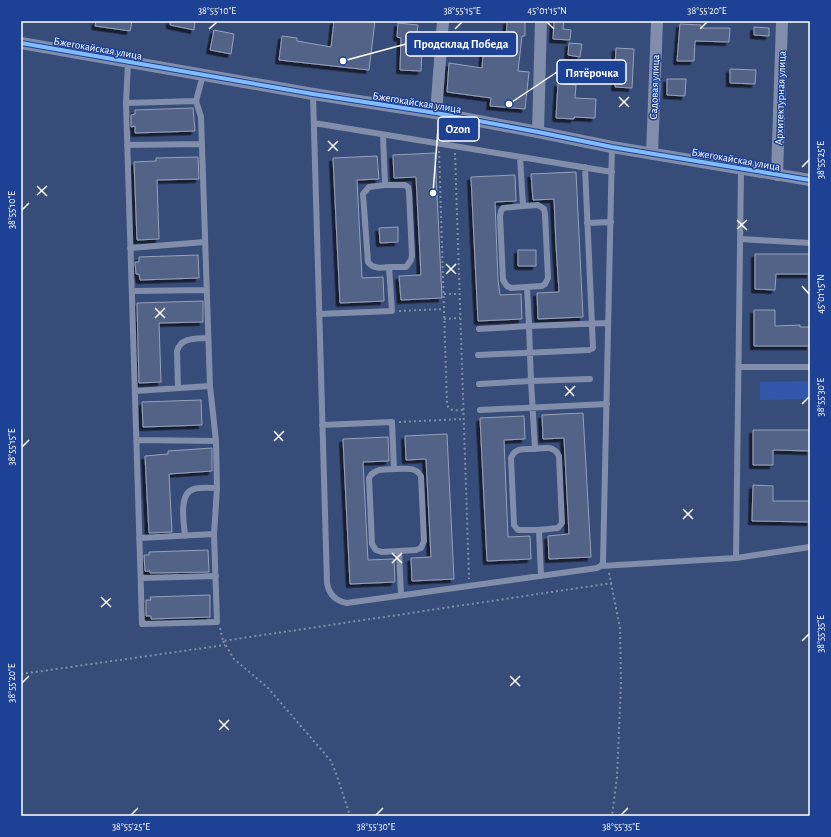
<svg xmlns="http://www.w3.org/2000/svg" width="831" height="837" font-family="'Alegreya Sans',sans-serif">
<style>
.green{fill:#3257aa}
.building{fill:#526387;stroke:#96a1b9;filter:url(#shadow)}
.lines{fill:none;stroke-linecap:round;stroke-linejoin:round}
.path{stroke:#818eab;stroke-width:2;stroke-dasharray:2 3;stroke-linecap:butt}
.lane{stroke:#818eab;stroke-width:6}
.street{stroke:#818eab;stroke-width:12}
.cycleway-casing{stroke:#1d4194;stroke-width:6}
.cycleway{stroke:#80bcff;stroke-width:4}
.ticks{fill:none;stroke:#fff;stroke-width:1.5}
.labels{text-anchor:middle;stroke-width:3;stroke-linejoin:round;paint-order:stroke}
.street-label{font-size:11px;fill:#fff;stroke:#1d4194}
.leader{fill:none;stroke:#fff;stroke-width:1.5}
.callout-dot{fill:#fff;stroke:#1d4194;stroke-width:1.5}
.callout{fill:#1d4194;stroke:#fff;stroke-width:1.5}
.callout-label{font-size:12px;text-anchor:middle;font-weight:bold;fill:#fff}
.neatline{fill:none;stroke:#fff;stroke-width:1.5}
.ticks-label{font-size:10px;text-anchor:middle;fill:#fff}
</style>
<defs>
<filter id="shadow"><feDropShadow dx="-3.5" dy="3.5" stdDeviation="0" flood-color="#0009"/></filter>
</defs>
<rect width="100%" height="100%" fill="#384c79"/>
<!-- green -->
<path class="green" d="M810,381V399L760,400V382Z"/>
<!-- building -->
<path class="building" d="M96,21H132L130,31L95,26Z
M170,21H195L194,30L170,25Z
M334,21H375L369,70L279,60L282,36L297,38V41L331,47Z
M507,21H525V36H522L518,71L529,72L525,109L490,106L491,98L447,92L449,63L482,68L484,43L506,46Z
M554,21H564L563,29L571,30L570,40L553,39Z
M398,23L418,25L415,49H422L421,71L400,70L401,38L397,37Z
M680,24L701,25V28H730L729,42L695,41L694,61H677Z
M754,27L769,28V36L754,35Z
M214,30L234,34L231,54L210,50Z
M569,43L582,44L580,57L568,55Z
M616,48L634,49L632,88L615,87L617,66H615Z
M730,69L756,70L755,84L730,83Z
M667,79H686L685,96L667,95Z
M558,83L576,85L575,98L596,99L595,118L574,117V119L556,118Z
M193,108L195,131L135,133V126L131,127V115L135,114V110Z
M435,153L442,298L401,300L399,276L421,275L416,177L394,178L393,155Z
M377,156L379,179L357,180L362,278L383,277L384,301L340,303L333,158Z
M198,157L199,179L157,180L159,239L137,240L134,162L156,161V158Z
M576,172L583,317L538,319L537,293L559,292L556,245L554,199L533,200L531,174Z
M515,175L516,201L495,202L498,280L500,295L521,294L522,319L478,321L471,177Z
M398,227V242L380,243L379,228Z
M518,250H536V266H518Z
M755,254H810V274H776L775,290L755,289Z
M198,255L199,278L140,280L139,274H136L135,262H139V257Z
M203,301V322L159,323L161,382L139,383L137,303Z
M754,310H775V326L800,325V327H810V346H754Z
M201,400L202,425L143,427L142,402Z
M583,413L591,557L549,559L548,536L569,534L564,438L543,439L542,415Z
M524,416L525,439L504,440L508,537L530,536L531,559L487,561L480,418Z
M753,430H810V451L773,450V465H753Z
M447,434L454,579L412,581L411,558L431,557L426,459L406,460L405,436Z
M388,437L389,461L363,462L368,560L394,559L395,582L350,584L343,439Z
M212,448V471L169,474L172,532L149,533L145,456L168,454V451Z
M753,485L773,486V501H810V522L752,521Z
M208,550L209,572L150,573V571H145L144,555H149V552Z
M210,595V617L151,619V616H146V600H151L150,597Z"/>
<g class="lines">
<!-- path -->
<path class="path" d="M439,151L447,405C450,412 457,410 463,410
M455,153L469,579
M444,294H460
M399,311L444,309
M444,319L460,318
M399,422L464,419
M609,573L620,628L621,682L617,777L612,816
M220,628L223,641L612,583
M223,641L234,659L268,688L331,761L337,776L350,816
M21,674L225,645"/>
<!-- lane -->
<path class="lane" d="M313,94L327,583C329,594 335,601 347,603L597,568L601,566L603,563L612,147
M196,101L203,75
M126,103L196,101L201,117L210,386L216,441L217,488L214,534L217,622L142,624L126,103L128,63
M314,123L612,172
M127,145L202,144
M520,157L523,206L538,205L544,209L545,214L548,278L545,284L542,286L511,288L507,286L503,280L500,216L501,211L503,208L523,206
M385,185L369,187L363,194L368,262C373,269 381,268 389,267
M587,223L611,222
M740,239L810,243
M130,248L205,242
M527,287L529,326L608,323
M132,291L207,290
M319,314L392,311L389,267H406L411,260L412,256L409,192L408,187L405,185H385L383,135
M479,329L529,326L531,381L590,379
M478,355L589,350L593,348L585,167
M739,367H810
M479,384L531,381L535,449C544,448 554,445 559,456L562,523L558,528L539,530L541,576
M178,388L177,351C181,337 196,339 208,338
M135,391L210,386
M480,410L607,404
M322,425L392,422L394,469C405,469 415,466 421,476L424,541L421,548L416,550L399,551L401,595
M137,440L216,441
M535,449C525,449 515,447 511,458L514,525L518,530H539
M394,469C384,470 374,468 369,478L372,544L376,550L382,552L399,551
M185,536C184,523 178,493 194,489C201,487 209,488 217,488
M139,538L214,534
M736,558L810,547
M601,566L736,558L741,169
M141,578L216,576"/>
<!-- street -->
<path class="street" d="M21,43L313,94L436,113L538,132L612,147L810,180
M436,113L443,21
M538,132L541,21
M652,154L657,21
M777,175L782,21"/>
<defs>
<path id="cycleway" d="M21,43L313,94L436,113L538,132L612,147L810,180"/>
</defs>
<!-- cycleway casing -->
<use href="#cycleway" class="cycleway-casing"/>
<!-- cycleway -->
<use href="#cycleway" class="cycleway"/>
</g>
<!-- ticks -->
<path class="ticks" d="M547,22L554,29M209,29L217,22M455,29L462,22M700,29L707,22M619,97L629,107M619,107L629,97M328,141L338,151M328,151L338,141M802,167L809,160M37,186L47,196M37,195L47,186M22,210L29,203M737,220L747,230M737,229L747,220M446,264L456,274M446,274L456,264M802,286L809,294M155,308L165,318M155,318L165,308M565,386L574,396M565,396L575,386M802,404L809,397M274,431L283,441M274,441L284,431M22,447L29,440M683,509L693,519M683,519L693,509M392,553L402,563M392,563L402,553M101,597L111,607M101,607L111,598M802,641L809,634M510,676L520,686M22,683L29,676M510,686L520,676M219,720L229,730M219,730L229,720M131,815L138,808M376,815L383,808M621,815L628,808"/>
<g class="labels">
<!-- street labels -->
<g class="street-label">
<text transform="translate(98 48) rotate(10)" y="4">Бжегокайская улица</text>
<text transform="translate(654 87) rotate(-88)" y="4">Садовая улица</text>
<text transform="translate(780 98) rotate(-88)" y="4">Архитектурная улица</text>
<text transform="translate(417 102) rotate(9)" y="4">Бжегокайская улица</text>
<text transform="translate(736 159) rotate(10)" y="4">Бжегокайская улица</text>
</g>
</g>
<!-- callouts -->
<path class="leader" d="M343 61L406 44M509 104L557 72M433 193L438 129"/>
<g class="callout-dot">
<circle cx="343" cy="61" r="4"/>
<circle cx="509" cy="104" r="4"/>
<circle cx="433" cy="193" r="4"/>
</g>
<g class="callout">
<rect x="406" y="32" width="111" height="24" rx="4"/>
<rect x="557" y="60" width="69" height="24" rx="4"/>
<rect x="438" y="117" width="41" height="24" rx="4"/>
</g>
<g class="callout-label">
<text x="461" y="48">Продсклад Победа</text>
<text x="592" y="77">Пятёрочка</text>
<text x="458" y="133">Ozon</text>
</g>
<!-- border -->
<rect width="831" height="837" fill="none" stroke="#1d4194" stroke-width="44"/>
<rect x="22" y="22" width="787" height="793" class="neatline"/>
<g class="ticks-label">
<text x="217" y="14">38°55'10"E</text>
<text x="462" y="14">38°55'15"E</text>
<text x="547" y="14">45°01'15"N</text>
<text x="707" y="14">38°55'20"E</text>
<text transform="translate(820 160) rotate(-90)" y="4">38°55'25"E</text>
<text transform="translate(11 210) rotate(-90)" y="4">38°55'10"E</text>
<text transform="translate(820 294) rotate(-90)" y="4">45°01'15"N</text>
<text transform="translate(820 397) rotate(-90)" y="4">38°55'30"E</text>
<text transform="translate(11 447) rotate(-90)" y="4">38°55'15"E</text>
<text transform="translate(820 634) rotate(-90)" y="4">38°55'35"E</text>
<text transform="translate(11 683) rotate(-90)" y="4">38°55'20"E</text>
<text x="131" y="830">38°55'25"E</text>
<text x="376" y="830">38°55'30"E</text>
<text x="621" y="830">38°55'35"E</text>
</g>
</svg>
